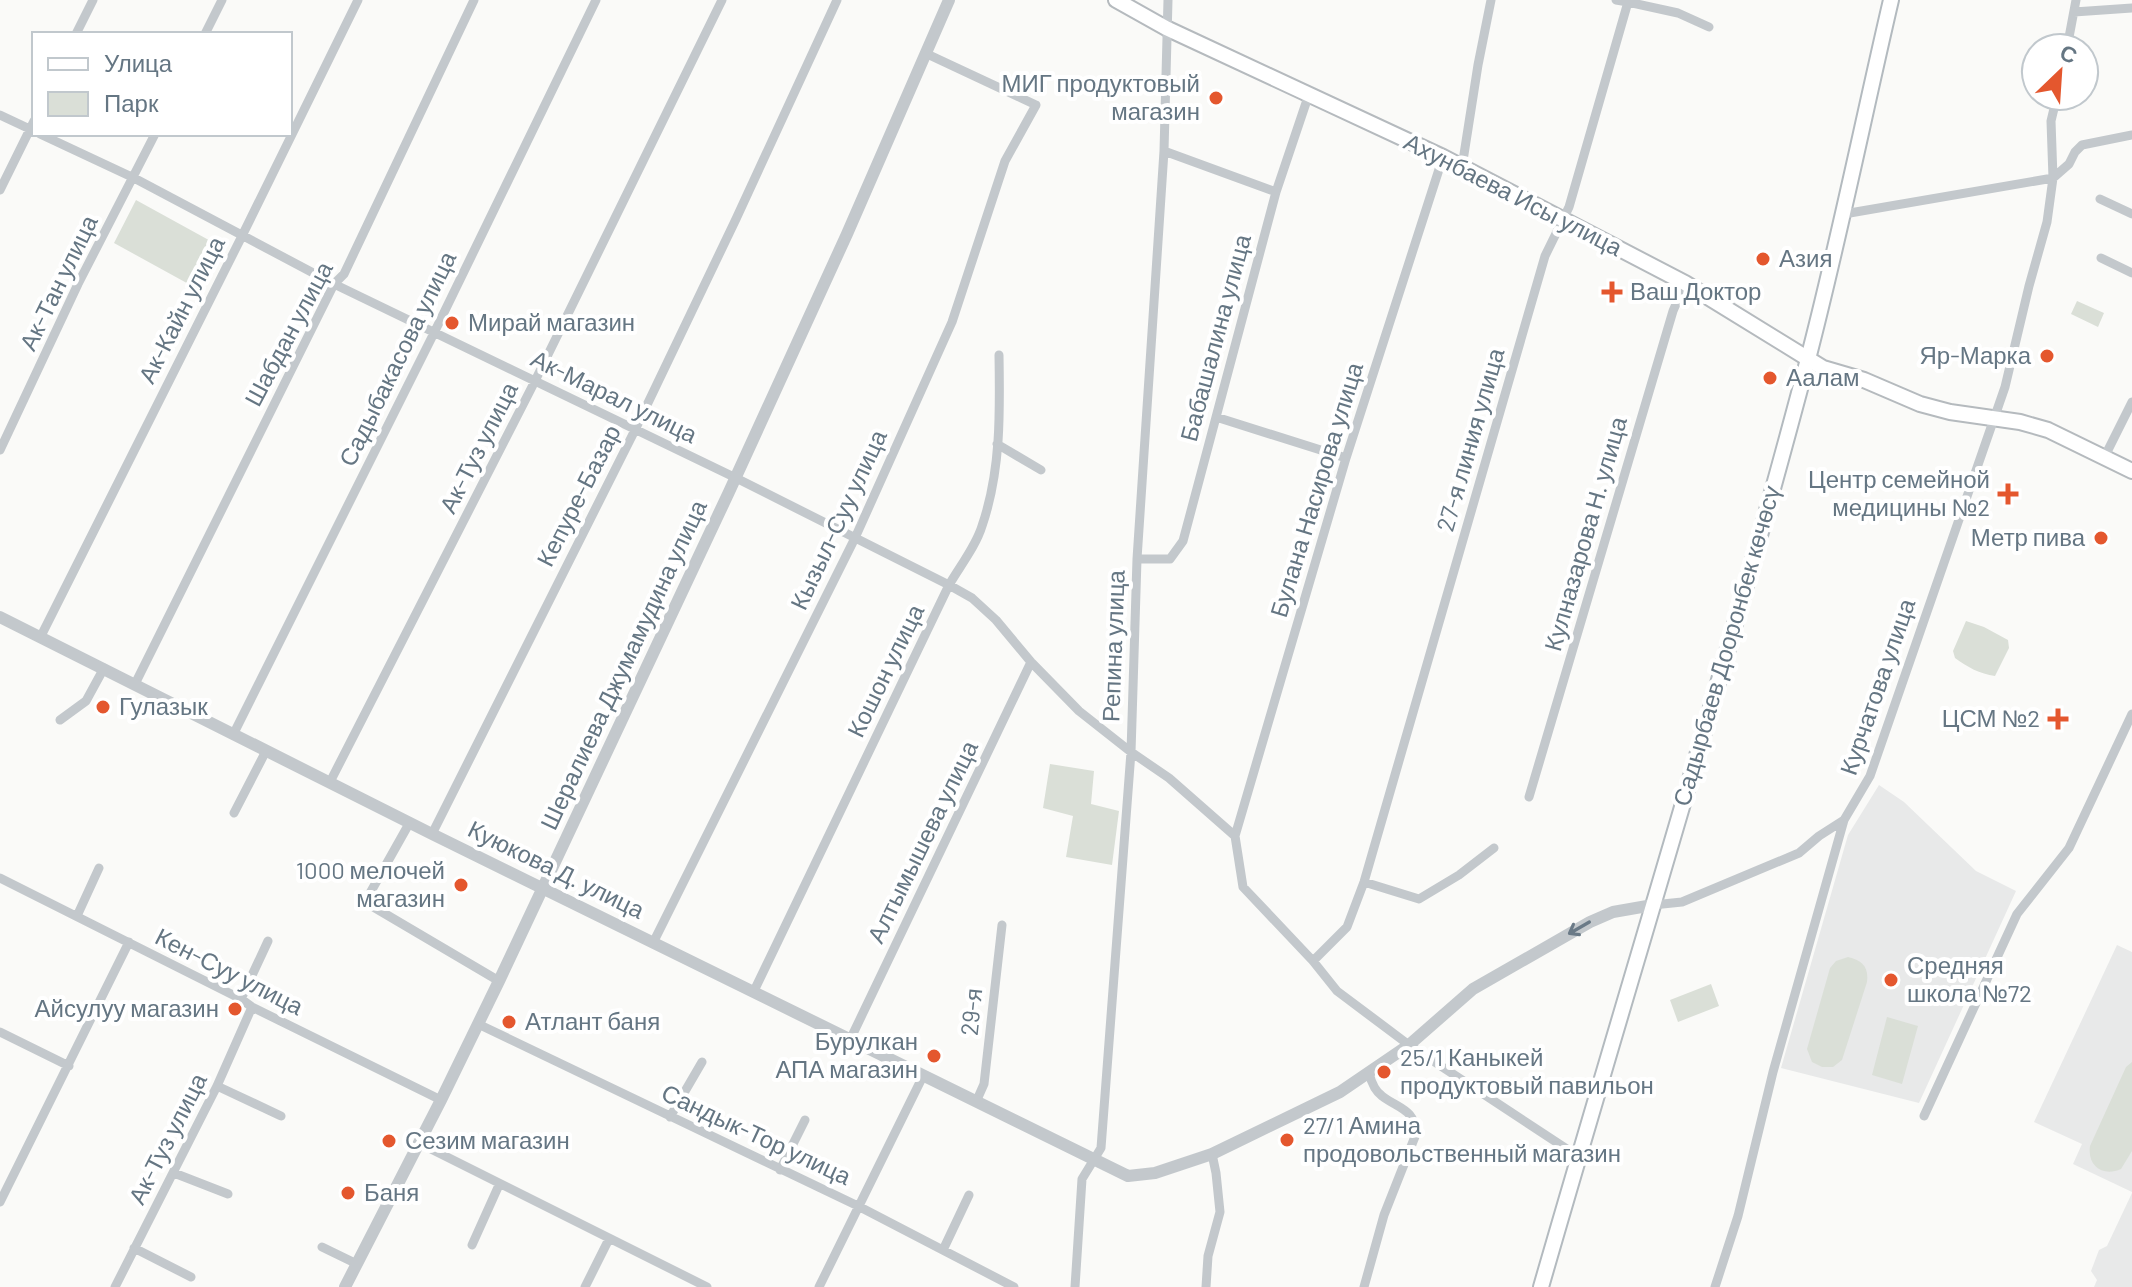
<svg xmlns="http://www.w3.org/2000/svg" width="2132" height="1287" font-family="Barlow,sans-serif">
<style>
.built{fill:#e8e9e9}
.green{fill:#dadfd7}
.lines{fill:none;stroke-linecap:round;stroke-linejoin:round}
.secondary-casing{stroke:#b3babf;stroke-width:18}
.primary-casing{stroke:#b5babe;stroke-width:18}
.minor{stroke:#c3c8cc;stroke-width:9}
.tertiary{stroke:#c3c8cc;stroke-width:12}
.secondary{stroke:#fff;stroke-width:14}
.primary{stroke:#fff;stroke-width:14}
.oneway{stroke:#6a7a87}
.poi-dot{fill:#e4572e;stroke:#fff;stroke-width:3}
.labels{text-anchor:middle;stroke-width:8;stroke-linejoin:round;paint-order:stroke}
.poi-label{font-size:24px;fill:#657683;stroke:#fff;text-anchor:start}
.street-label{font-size:24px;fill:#657683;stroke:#fff}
</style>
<rect width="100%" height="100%" fill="#fafaf8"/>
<!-- built -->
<path class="built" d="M1879,785L1904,802L1976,871L2016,891L1919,1103L1781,1068L1848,835Z
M2117,945L2132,952V1192L2073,1164L2082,1144L2034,1122Z
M2132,1193V1287H2094L2097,1280L2091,1271L2099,1250L2107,1246Z"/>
<!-- green -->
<path class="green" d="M136,200L216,244L194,287L114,243Z
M2077,301L2104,313L2098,327L2071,314Z
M1966,621L1984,627L2008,640L2009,648L1995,676C1980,674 1967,667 1955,658L1953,651Z
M1050,764L1094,771L1091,804L1119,811L1112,865L1066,857L1073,816L1043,808Z
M1848,957C1862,960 1869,967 1867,982L1842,1060L1833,1067H1822L1812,1062L1807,1049L1830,968L1836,961Z
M1711,984L1719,1006L1678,1022L1670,1000Z
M1887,1017L1918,1026L1902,1084L1872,1075Z
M2132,1062V1151L2121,1169C2103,1177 2087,1166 2090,1146L2126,1067Z"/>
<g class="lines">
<defs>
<path id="secondary" d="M1541,1287C1630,978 1726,670 1808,359C1839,240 1863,120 1891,0"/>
<path id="primary" d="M1116,0L1166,28L1443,157L1685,283L1823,368L1864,380L1920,404L1950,412L2020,422L2048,430L2132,471"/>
</defs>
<!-- secondary casing -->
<use href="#secondary" class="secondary-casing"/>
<!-- primary casing -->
<use href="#primary" class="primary-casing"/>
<!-- minor -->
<path class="minor" d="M1616,0L1628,2
M2074,12L2132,8
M76,34L93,0
M205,34L222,0
M2067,48L2076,0
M0,115L34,131
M40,134L134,178L334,284L736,478L949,585L972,598L996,620L1031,662L1079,711L1131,752L1169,778L1235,836L1243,887L1313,961L1337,991L1409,1045L1579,1157
M1164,151L1276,192
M1462,167L1478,65L1491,0
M0,190L34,121
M2100,199L2132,214
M1844,214L2053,178L2069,164L2075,152L2082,145L2132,135
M2101,258L2132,273
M1216,417L1346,458
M997,444L1041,470
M0,450L78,284L155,134
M2104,458L2132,402
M1137,559H1170L1183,541L1276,192L1309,94
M40,638L242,236L358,0
M135,684L334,284L344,274L474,0
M60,720L86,701L104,668
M233,735L435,331L596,0
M330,782L535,381L722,0
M1529,797L1673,311L1685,283
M234,813L266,751
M410,822L365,902L499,981
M432,834L635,430L736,219L837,0
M1235,836L1346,458L1443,157
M0,878L241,999L252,1007L441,1100
M1364,882L1419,899L1459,875L1494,848
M1653,905L1682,902L1799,853L1819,836L1844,820
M77,916L99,868
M654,941L855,538L952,322L1005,161L1036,105L925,53
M1313,961L1347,927L1364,882L1545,256L1569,207L1628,2L1678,13L1709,27
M754,991L949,585C960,566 976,546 982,526C1001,471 1000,412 999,355
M241,999L268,941
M478,1024L858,1206L1014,1287
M0,1032L69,1066
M850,1040L1031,662
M217,1086L281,1116
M976,1102L984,1084L1002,925
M1924,1116L2017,914L2069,848L2132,714
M670,1117L702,1062
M419,1143L707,1287
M780,1170L805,1120
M174,1173L228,1194
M0,1202L129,942
M472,1245L499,1185
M322,1247L357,1264
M134,1248L191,1277
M943,1250L969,1195
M115,1287L217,1086L252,1007
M585,1287L609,1239
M819,1287L923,1076
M1075,1287L1082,1179L1101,1148L1131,752L1137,559L1164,151L1168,0
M1206,1287L1208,1256L1220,1212L1216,1173L1212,1154
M1364,1287L1384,1215L1416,1134C1415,1109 1399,1109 1382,1096C1375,1091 1371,1081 1369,1073
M1715,1287L1738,1216L1773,1072L1844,820L1870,776L2005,387L2029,286L2047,222L2053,178L2051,121L2057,96"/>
<!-- tertiary -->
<path class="tertiary" d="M0,617L432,834L1128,1176L1155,1173L1212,1154L1340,1092L1409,1045L1473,989L1590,922L1613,912L1653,905
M345,1287L441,1100L499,981L729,492L847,234L949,0"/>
<!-- secondary -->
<use href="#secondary" class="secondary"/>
<!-- primary -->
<use href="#primary" class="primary"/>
</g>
<!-- one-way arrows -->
<defs><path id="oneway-shaft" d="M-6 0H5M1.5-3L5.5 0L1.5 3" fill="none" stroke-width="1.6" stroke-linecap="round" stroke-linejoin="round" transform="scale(2)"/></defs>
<use class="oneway" href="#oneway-shaft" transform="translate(1579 928) rotate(150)"/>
<!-- markers -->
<g class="poi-dot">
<circle cx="1216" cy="98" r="8"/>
<circle cx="1763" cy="259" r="8"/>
<path d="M1608 280h8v8h8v8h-8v8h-8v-8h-8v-8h8z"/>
<circle cx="452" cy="323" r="8"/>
<circle cx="2047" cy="356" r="8"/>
<circle cx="1770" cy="378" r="8"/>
<path d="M2004 482h8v8h8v8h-8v8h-8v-8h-8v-8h8z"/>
<circle cx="2101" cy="538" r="8"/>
<circle cx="103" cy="707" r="8"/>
<path d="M2054 707h8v8h8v8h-8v8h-8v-8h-8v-8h8z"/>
<circle cx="461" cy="885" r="8"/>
<circle cx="1891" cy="980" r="8"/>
<circle cx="235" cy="1009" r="8"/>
<circle cx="509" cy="1022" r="8"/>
<circle cx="934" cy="1056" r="8"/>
<circle cx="1384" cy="1072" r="8"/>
<circle cx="1287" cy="1140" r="8"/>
<circle cx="389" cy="1141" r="8"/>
<circle cx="348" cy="1193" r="8"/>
</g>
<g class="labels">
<!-- poi labels -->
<g class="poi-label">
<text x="1200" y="92" text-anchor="end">МИГ продуктовый<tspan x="1200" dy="28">магазин</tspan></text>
<text x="1779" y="267">Азия</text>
<text x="1630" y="300">Ваш Доктор</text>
<text x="468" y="331">Мирай магазин</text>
<text x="2031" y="364" text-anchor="end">Яр-Марка</text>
<text x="1786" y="386">Аалам</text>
<text x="1990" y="488" text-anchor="end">Центр семейной<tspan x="1990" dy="28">медицины №2</tspan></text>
<text x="2085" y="546" text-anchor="end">Метр пива</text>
<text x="119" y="715">Гулазык</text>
<text x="2040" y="727" text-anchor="end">ЦСМ №2</text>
<text x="445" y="879" text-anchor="end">1000 мелочей<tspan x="445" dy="28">магазин</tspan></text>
<text x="1907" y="974">Средняя<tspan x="1907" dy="28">школа №72</tspan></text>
<text x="219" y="1017" text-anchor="end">Айсулуу магазин</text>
<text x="525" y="1030">Атлант баня</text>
<text x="918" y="1050" text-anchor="end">Бурулкан<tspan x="918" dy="28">АПА магазин</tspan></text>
<text x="1400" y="1066">25/1 Каныкей<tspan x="1400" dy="28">продуктовый павильон</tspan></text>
<text x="1303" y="1134">27/1 Амина<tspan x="1303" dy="28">продовольственный магазин</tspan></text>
<text x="405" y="1149">Сезим магазин</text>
<text x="364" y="1201">Баня</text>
</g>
<!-- street labels -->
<g class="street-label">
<text transform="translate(1513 195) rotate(27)" y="8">Ахунбаева Исы улица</text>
<text transform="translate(59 283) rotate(-64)" y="8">Ак-Тан улица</text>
<text transform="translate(182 310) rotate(-63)" y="8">Ак-Кайн улица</text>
<text transform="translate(289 334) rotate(-62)" y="8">Шабдан улица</text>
<text transform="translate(1216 338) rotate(-75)" y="8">Бабашалина улица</text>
<text transform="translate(398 359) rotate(-64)" y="8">Садыбакасова улица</text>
<text transform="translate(614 397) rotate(26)" y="8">Ак-Марал улица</text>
<text transform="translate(1471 440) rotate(-74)" y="8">27-я линия улица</text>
<text transform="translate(479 448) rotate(-63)" y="8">Ак-Туз улица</text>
<text transform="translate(1317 490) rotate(-73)" y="8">Булана Насирова улица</text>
<text transform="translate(579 496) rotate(-63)" y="8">Кепуре-Базар</text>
<text transform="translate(839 520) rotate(-65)" y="8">Кызыл-Суу улица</text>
<text transform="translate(1586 534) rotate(-74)" y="8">Кулназарова Н. улица</text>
<text transform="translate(1114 646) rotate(-88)" y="8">Репина улица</text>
<text transform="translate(1727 646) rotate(-74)" y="8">Садырбаев Дооронбек көчөсү</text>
<text transform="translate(624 665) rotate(-65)" y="8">Шералиева Джумамудина улица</text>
<text transform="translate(886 671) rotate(-64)" y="8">Кошон улица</text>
<text transform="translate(1878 687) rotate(-71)" y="8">Курчатова улица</text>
<text transform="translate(923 842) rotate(-64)" y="8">Алтымышева улица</text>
<text transform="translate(556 870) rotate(26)" y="8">Куюкова Д. улица</text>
<text transform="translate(229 972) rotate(27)" y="8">Кен-Суу улица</text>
<text transform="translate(972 1012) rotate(-84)" y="8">29-я</text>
<text transform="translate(756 1135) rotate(25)" y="8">Сандык-Тор улица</text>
<text transform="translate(168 1139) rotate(-63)" y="8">Ак-Туз улица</text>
</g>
</g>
<!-- legend -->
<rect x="32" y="32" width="260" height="104" fill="#ffffff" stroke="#c1c8cd" stroke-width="2"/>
<rect x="48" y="58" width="40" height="12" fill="#ffffff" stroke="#c1c8cd" stroke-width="2"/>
<text x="104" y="72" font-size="24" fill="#657683">Улица</text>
<rect x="48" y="92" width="40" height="24" fill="#dadfd7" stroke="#c1c8cd" stroke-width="2"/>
<text x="104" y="112" font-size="24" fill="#657683">Парк</text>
<!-- north arrow -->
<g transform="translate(2060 72) rotate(25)"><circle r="38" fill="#ffffff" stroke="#c1c8cd" stroke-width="2"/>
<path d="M0-6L14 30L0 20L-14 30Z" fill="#e4572e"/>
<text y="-12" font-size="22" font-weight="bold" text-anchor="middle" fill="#657683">С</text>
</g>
</svg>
